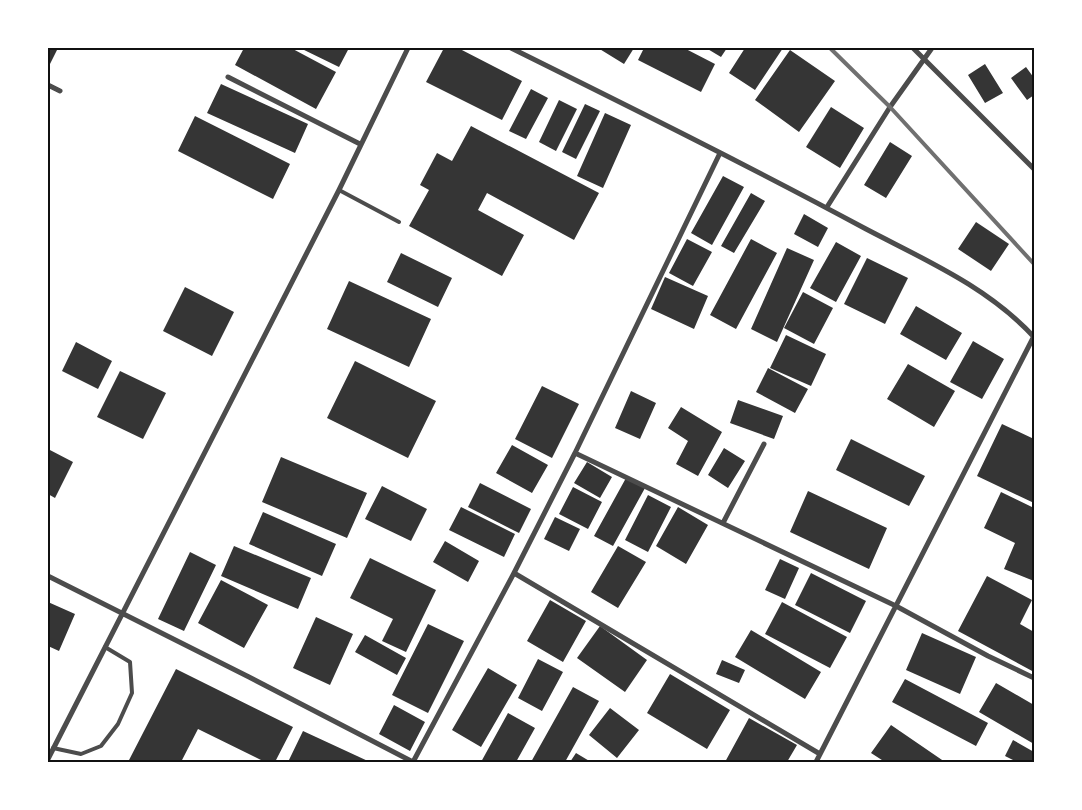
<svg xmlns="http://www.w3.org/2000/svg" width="1082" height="810" font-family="Manrope,sans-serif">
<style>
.building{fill:#353535}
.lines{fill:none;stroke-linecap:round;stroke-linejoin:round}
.service{stroke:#4c4c4c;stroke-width:4}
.minor{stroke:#4c4c4c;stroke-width:5}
.rail{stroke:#707070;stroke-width:4}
.neatline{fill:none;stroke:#111;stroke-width:2}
</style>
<rect width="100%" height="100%" fill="#fff"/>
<!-- building -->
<path class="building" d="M48,48H58L48,68Z
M244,48H291L336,72L316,109L235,65Z
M300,48H349L339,67Z
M444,48H458L522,81L502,120L426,82Z
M598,48H634L624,64Z
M644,48H684L715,64L701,92L638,60Z
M706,48H727L721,57Z
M745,48H783L755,90L729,73Z
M790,50L835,81L799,132L755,100Z
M985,64L1003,93L985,103L968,75Z
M1026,67L1034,78V95L1027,100L1011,78Z
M221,84L308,124L295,153L207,113Z
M531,89L548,98L526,139L509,131Z
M559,100L577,109L556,151L539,142Z
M585,104L600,111L576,159L562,152Z
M831,107L864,128L840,168L806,147Z
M605,113L631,125L603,188L577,176Z
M195,116L290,164L273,199L178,151Z
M471,126L599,193L574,240L487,193L478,210L524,235L502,276L409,226L429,190L420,185L437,153L452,161Z
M890,142L912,156L886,198L864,185Z
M723,176L744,187L712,245L691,233Z
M751,193L765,201L734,253L721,246Z
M804,214L828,228L818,247L794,234Z
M976,222L1009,244L991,271L958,249Z
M687,239L712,252L693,286L669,273Z
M751,239L777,253L736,329L710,315Z
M836,242L861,256L836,302L810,288Z
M787,248L814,260L777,342L751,329Z
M401,253L452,278L438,307L387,282Z
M867,258L908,278L885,324L844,304Z
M665,277L708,296L694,329L651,309Z
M349,281L431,319L409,367L327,329Z
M185,287L234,312L212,356L163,331Z
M803,292L833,308L814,344L784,328Z
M916,306L962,333L946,360L900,334Z
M786,335L826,354L811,386L770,368Z
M973,341L1004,359L982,399L950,382Z
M76,342L112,361L98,389L62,371Z
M355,361L436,401L408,458L327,418Z
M908,364L955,391L934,427L887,399Z
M768,368L808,389L795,413L756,392Z
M120,371L166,393L143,439L97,417Z
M542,386L579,404L552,458L515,439Z
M631,391L656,403L640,439L615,428Z
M738,400L783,416L774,439L730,423Z
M681,407L722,432L698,476L676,464L688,441L668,428Z
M1002,424L1034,439V503L977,476Z
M851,439L925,476L909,506L836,470Z
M512,445L548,465L532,493L496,473Z
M724,448L745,461L728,488L708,475Z
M48,449L73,462L55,498L48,494Z
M281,457L367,493L347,538L262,502Z
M587,462L612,477L600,498L574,483Z
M626,478L645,488L613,546L594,536Z
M480,483L531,509L519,533L468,507Z
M382,486L427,509L411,541L365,519Z
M573,487L602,502L588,529L559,514Z
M808,491L887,528L869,569L790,532Z
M1001,492L1034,508V581L1004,569L1015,543L984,528Z
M648,495L671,507L648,552L625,540Z
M461,507L515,534L504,557L449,530Z
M678,507L708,525L686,564L656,546Z
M263,512L336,544L322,576L249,544Z
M555,517L580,529L569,551L544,539Z
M445,541L479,561L468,582L433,562Z
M234,546L311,578L298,609L221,576Z
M618,546L646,562L618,608L591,592Z
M190,552L216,565L184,631L158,619Z
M370,558L436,590L406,652L382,641L393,619L350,598Z
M780,559L799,568L785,599L765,590Z
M811,573L866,601L850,633L795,605Z
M987,576L1032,600L1020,624L1034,632V672L958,631Z
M221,580L268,605L244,648L198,623Z
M550,600L586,621L563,662L527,641Z
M48,602L75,614L59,651L48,646Z
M782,602L847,637L830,668L765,634Z
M316,617L353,634L330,685L293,668Z
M428,624L464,641L428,713L392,695Z
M600,626L647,660L625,692L577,658Z
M751,630L821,672L805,699L735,657Z
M922,633L976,657L960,694L906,670Z
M365,635L406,658L397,675L355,652Z
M538,659L563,672L542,711L518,698Z
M722,660L745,670L739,683L716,674Z
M488,668L517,685L481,747L452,730Z
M176,669L293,727L275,762H265L198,729L181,762H128Z
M670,674L730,710L707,749L647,713Z
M905,679L988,723L976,746L892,702Z
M996,683L1034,705V744L979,712Z
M573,687L599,701L565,762H531Z
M394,705L425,722L410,751L379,734Z
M610,708L639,730L617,758L589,735Z
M508,713L535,728L516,762H481Z
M749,718L797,745L787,762H725Z
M891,725L945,762H885L871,753Z
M303,731L370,762H288Z
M1013,740L1034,752V762H1017L1005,756Z
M576,753L591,762H570Z"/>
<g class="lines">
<!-- service -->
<path class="service" d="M339,190L399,222
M53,748L81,754L101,746L118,724L132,693L130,662L105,647"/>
<!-- minor -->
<path class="minor" d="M511,48C630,107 749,166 866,229C925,260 988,287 1034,337
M913,48L1034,169
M228,77L360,144
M48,85L60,91
M827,207L890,107L932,48
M575,453L720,153
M723,523L764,444
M514,573L575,453L896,606L988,656L1034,678
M48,576L249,677L413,762
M48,759L339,190L408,48
M413,762L514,573L820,754
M816,762L1034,336"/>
<!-- rail -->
<path class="rail" d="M830,48L890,107L1034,264"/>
</g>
<!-- border -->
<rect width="1082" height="810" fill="none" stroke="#ffffff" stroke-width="98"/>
<rect x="49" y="49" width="984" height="712" class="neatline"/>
</svg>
